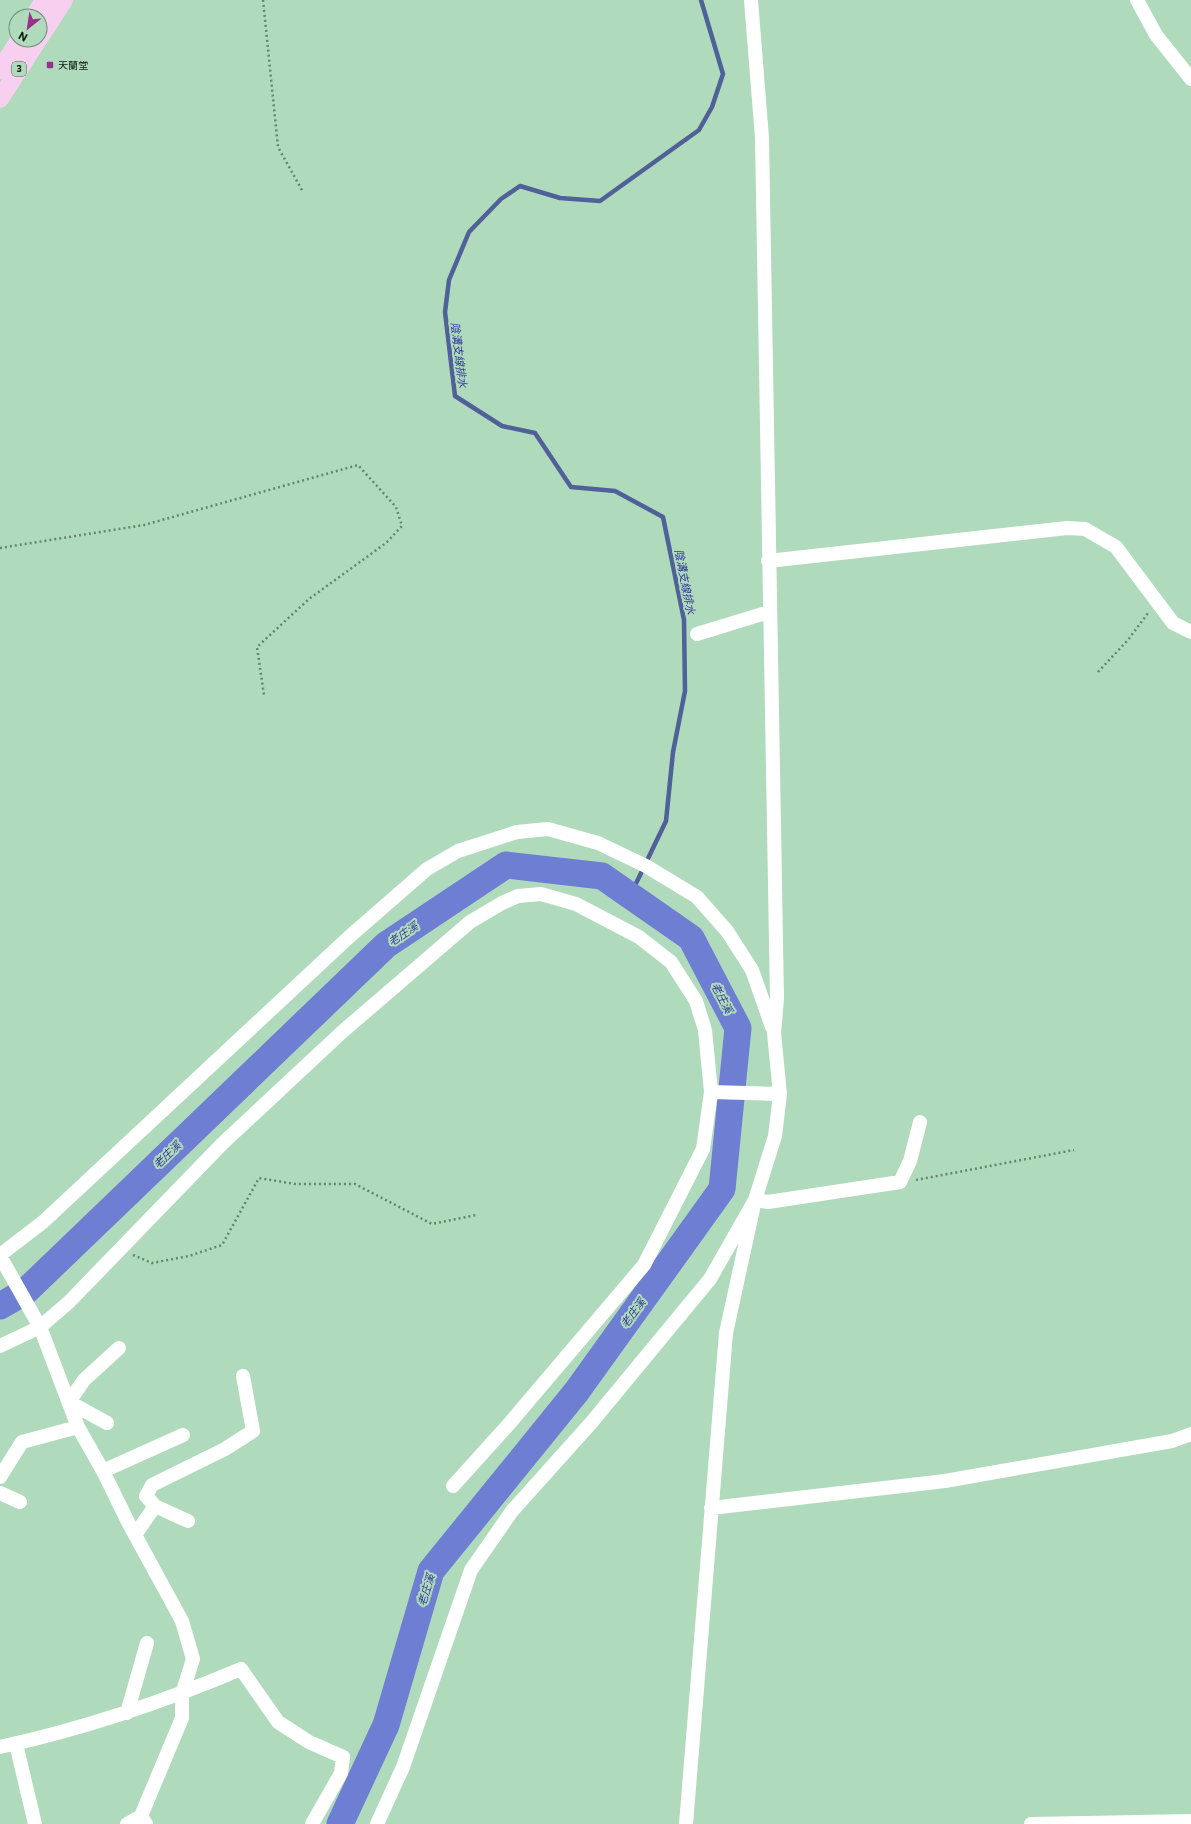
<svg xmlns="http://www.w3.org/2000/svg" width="1191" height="1824" font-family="Commissioner,'Noto Sans TC',sans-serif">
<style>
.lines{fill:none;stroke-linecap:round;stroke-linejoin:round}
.stream{stroke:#506098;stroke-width:4.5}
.river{stroke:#6e7ed2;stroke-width:27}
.path{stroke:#668570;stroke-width:2.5;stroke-dasharray:2 3;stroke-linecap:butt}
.minor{stroke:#fff;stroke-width:14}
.major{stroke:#f8d0ef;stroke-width:18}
.poi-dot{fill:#9c2e8d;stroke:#b0dabc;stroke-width:1.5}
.labels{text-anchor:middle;stroke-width:4;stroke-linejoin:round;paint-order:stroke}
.shield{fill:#b0dabc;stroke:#3c5444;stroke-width:1}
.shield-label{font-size:9px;font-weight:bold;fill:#0a1a10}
.poi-label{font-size:10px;fill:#0a1a10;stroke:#b0dabc;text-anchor:start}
.water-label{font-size:11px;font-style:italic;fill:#313799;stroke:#b0dabc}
</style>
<rect width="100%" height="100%" fill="#b0dabc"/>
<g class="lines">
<!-- stream -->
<path class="stream" d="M630,896L666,821L673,752L685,691L684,620L663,517L615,491L571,487L535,433L502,426L455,396L445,312L449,280L469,232L501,199L520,186L560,198L600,201L699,130L712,107L723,74L701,0"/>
<!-- river -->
<path class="river" d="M0,1306L26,1291L386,945L506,865L602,876L691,938L738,1028L722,1189L577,1391L431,1571L386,1725L340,1824"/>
<!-- path -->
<path class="path" d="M263,0L278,147L303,192
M0,548L144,525L358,465L396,507L402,526L386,543L309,599L257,647L264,695
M1098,672L1128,640L1148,613
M916,1180L1074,1150
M133,1255L152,1263L189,1256L222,1245L259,1178L295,1184H355L432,1224L476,1215"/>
<!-- minor -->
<path class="minor" d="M1137,0L1156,35L1191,79
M768,561L1067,528L1085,529L1116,547L1173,623L1191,632
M697,634L769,612
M711,1092L780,1094
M0,1255L43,1222L349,937L427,869L458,851L517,832L548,829L598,843L646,866L697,897L727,931L752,970L772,1027
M0,1256L40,1327L78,1427L103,1471L129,1524L182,1621L193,1659L182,1694V1718L141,1816L146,1824
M0,1346L40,1327L69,1302L223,1143L342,1032L470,922L502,903L518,896L541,894L576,904L639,937L671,962L696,1001L705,1030L711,1092L703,1149L644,1265L509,1424L453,1486
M107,1423L69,1402L84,1380L119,1348
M103,1471L183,1435
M0,1477L22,1442L78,1427
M0,1493L20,1502
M155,1506L188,1521
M711,1508L945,1481L1172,1441L1191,1434
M135,1535L155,1506L146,1496L152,1485L225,1449L253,1431L243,1376
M127,1713L147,1643
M16,1744L35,1824
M0,1747C83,1729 163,1702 241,1669L278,1722L309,1742L343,1757L341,1773L312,1824
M127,1824L141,1816
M377,1824L403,1767L471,1570L512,1511L591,1423L710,1279L755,1200L768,1202L900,1182L910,1161L920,1122
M686,1824L726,1333L755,1200L775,1136L780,1094L774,1033L777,999L762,138L751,0
M1031,1824L1191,1821"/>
<!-- major -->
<path class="major" d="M34,16L44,0
M40,37L64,0
M0,70L19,40
M0,99L38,40"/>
</g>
<!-- markers -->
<rect class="poi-dot" x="46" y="61" width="8" height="8" rx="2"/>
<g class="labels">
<!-- shield labels -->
<rect class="shield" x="12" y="62" width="14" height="14" rx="3"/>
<g class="shield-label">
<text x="19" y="72">3</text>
</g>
<!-- poi labels -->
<g class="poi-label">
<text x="58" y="69">天蘭堂</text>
</g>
<!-- water labels -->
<g class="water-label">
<text transform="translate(459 355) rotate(83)" y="4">陰溝支線排水</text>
<text transform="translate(685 582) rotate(79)" y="4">陰溝支線排水</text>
<text transform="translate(403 934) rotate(-34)" y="4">老庄溪</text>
<text transform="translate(722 998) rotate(62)" y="4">老庄溪</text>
<text transform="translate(167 1155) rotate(-44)" y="4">老庄溪</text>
<text transform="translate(633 1313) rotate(-54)" y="4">老庄溪</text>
<text transform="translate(426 1590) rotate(-73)" y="4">老庄溪</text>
</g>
</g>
<!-- north arrow -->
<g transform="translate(28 28) rotate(210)"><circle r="19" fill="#b0dabc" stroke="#6e8d77"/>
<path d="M0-3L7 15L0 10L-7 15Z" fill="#9c2e8d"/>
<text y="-6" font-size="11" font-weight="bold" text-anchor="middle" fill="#0a1a10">N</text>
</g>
</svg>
